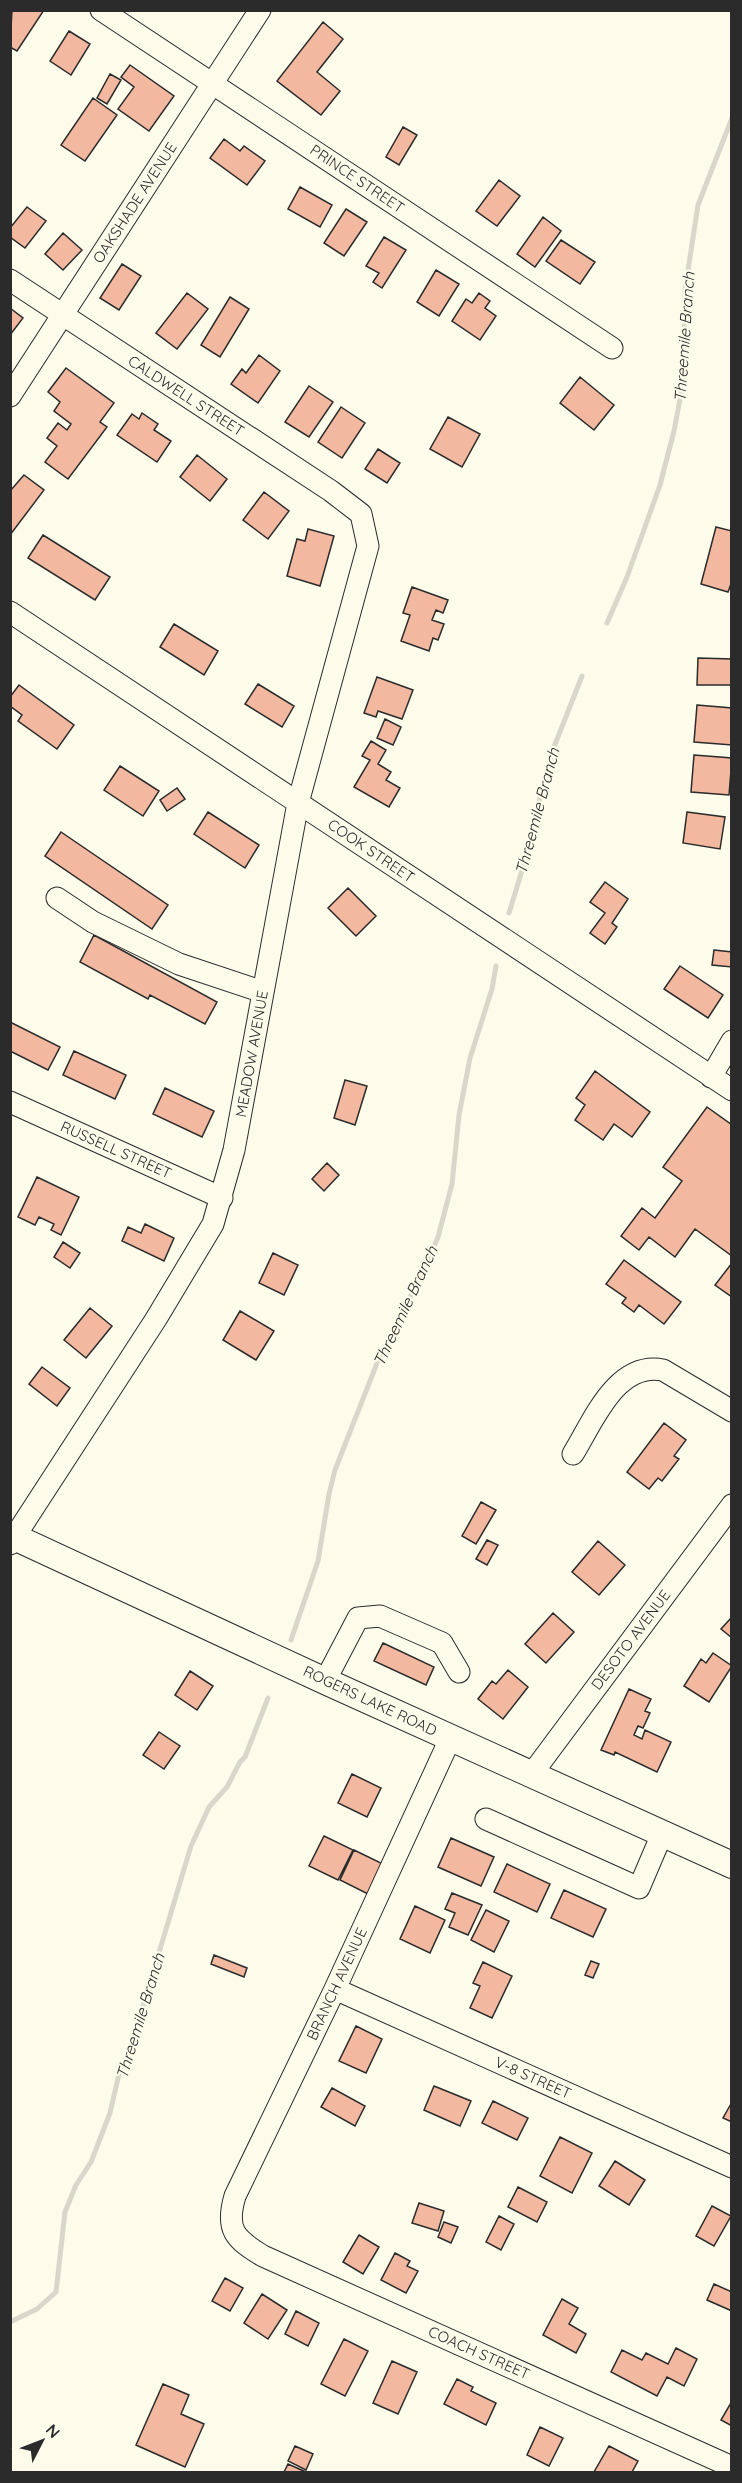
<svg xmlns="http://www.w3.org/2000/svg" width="742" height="2483" font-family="Quicksand,sans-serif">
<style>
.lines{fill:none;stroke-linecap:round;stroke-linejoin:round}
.stream{stroke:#d8d7c9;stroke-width:5}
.building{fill:#f2b8a0;stroke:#2b2b2b;stroke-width:1.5}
.minor-casing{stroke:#2b2b2b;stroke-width:23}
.major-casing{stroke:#2b2b2b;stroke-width:28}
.minor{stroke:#fdfbea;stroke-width:21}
.major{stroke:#fdfbea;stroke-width:26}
.labels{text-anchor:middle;stroke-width:4.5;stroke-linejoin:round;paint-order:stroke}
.street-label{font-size:15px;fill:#2b2b2b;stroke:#fdfbea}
.water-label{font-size:16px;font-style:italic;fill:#2b2b2b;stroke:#fdfbea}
</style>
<rect width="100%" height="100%" fill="#fdfbea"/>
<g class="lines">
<!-- stream -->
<path class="stream" d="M607,623L627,577L660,485L674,431L684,378L685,290L698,205L732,118
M509,913L534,831L533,825L552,752L582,676
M291,1640L318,1561L329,1494L335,1470L381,1353C390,1339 395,1323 404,1310C410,1302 410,1291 418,1284L438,1237L452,1184L459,1115L470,1058L492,989L496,966
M10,2322L37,2309L56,2292L65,2212L76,2185L91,2162L110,2113L119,2074L133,2039L191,1846L209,1807L227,1787L240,1762L245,1757L268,1698"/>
</g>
<!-- building -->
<path class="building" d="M12,10H44L17,51L10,47Z
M323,22L343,39L317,72L340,91L321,115L277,81Z
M69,31L90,44L71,75L50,61Z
M130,65L174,96L149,131L118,109L134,87L121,77Z
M110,74L121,80L107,104L97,98Z
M93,98L117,115L85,161L61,145Z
M403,127L417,135L399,165L386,157Z
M224,139L240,151L244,146L265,161L247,185L210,158Z
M499,180L520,196L497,226L476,211Z
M300,187L332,205L320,227L288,209Z
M27,207L46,221L25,248L10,237V228Z
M346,209L367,222L344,256L324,243Z
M543,217L561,231L535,267L517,254Z
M63,233L82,250L63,270L45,254Z
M384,237L406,250L382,288L373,282L379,273L366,266Z
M561,240L595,262L580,284L546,261Z
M122,264L141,276L119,310L100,298Z
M436,270L459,284L439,316L417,302Z
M187,293L208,309L177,349L156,333Z
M479,293L490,301L485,308L496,316L480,340L452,321L466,299L472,303Z
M230,297L249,309L220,357L201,345Z
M10,308L23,318L10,335Z
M259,355L280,371L258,403L231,384L242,369L246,373Z
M66,368L114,403L100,422L107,427L68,479L45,462L57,446L47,438L58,423L67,430L71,424L54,411L60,402L48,392Z
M580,377L614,405L594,430L560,403Z
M309,386L333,402L309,437L285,422Z
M341,407L365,423L342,458L318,442Z
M142,413L158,424L154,430L171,441L157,462L117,435L132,414L139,419Z
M448,417L480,434L462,467L430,449Z
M378,449L400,463L387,483L365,469Z
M197,455L227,479L210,501L180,477Z
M24,475L44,490L10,535V491Z
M264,492L289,511L268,539L243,520Z
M716,527L732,531V581L728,592L701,584Z
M308,529L334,536L320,586L287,576L297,539L305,541Z
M43,535L110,577L95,600L28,558Z
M412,587L448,600L443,613L436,610L432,620L444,624L438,640L433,638L429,651L401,641L410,615L403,613Z
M174,624L218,651L204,675L160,647Z
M698,658L732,659V685H697Z
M377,677L413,690L402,719L378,711L376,717L364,713Z
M258,684L294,706L282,727L245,704Z
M19,685L74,725L57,749L18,721L22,715L10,706V697Z
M697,705L732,708V745L694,742Z
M385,719L401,727L393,745L377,738Z
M371,741L386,750L378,764L391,772L386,780L400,788L389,807L354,787L370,760L362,756Z
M694,755L732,758L729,795L691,792Z
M120,766L159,791L143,816L104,790Z
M177,788L185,799L167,811L160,800Z
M208,812L259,845L245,868L194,834Z
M687,812L725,817L720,849L683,843Z
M61,832L168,905L152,929L45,856Z
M605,882L628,899L612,923L617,927L605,944L590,933L605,913L590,902Z
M348,888L376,916L356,936L328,908Z
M94,935L217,1002L205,1024L150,995L148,999L80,962Z
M714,950L732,952V967L712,965Z
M680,966L723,995L708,1018L664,989Z
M10,1022L60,1047L48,1070L10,1051Z
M74,1051L126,1075L115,1099L63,1075Z
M595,1071L650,1112L632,1137L614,1124L603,1140L575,1120L585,1105L576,1098Z
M345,1080L367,1086L355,1125L334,1118Z
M165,1088L214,1111L202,1137L153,1114Z
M707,1107L732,1125V1256L695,1229L675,1257L649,1237L639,1250L621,1236L642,1208L655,1218L682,1181L663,1167Z
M327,1163L339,1175L324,1191L312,1179Z
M37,1177L79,1197L61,1235L51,1230L54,1224L39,1217L35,1225L18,1217Z
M145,1224L174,1238L164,1261L122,1241L128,1227L141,1233Z
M63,1242L80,1253L70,1268L54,1257Z
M273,1253L298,1265L284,1295L259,1283Z
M624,1260L681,1302L664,1324L639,1305L634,1312L622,1303L626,1298L606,1284Z
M732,1263V1297L715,1285Z
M90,1308L112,1326L86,1358L64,1340Z
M240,1311L274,1331L256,1360L223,1340Z
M42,1367L70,1388L57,1406L29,1384Z
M664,1423L686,1440L674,1456L679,1459L662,1481L658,1478L649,1489L627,1472Z
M481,1502L496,1510L476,1544L462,1536Z
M487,1540L498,1545L487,1565L476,1559Z
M598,1541L625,1565L599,1595L572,1572Z
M553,1613L574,1632L546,1663L525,1644Z
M732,1617V1638L721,1629Z
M383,1643L434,1667L426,1685L374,1661Z
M713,1653L732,1666L709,1702L684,1686L701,1659L706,1663Z
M508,1670L528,1687L503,1719L478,1699L492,1681L496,1684Z
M190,1671L213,1686L197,1710L175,1695Z
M629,1689L651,1699L645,1711L650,1713L643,1728L638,1726L634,1735L642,1739L645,1730L671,1742L657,1772L615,1752L614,1755L601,1750Z
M159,1732L180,1746L164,1769L143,1755Z
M352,1774L381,1788L367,1817L338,1803Z
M324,1836L353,1850L338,1880L309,1866Z
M451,1838L494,1857L481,1886L438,1867Z
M354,1850L383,1864L368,1894L340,1880Z
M507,1864L550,1884L537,1912L494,1892Z
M564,1890L606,1909L593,1937L551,1918Z
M452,1893L482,1905L468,1935L449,1927L455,1913L445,1909Z
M415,1906L445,1920L430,1953L400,1939Z
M486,1910L509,1921L494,1952L471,1940Z
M214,1955L247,1968L244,1977L211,1964Z
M591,1961L599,1964L593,1978L585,1975Z
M483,1962L512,1976L492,2018L470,2008L480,1986L473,1983Z
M356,2026L382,2039L366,2073L339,2061Z
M434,2086L471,2101L460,2126L424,2110Z
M332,2088L365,2106L355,2126L321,2107Z
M493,2101L528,2118L517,2140L482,2123Z
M732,2102V2122L723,2118Z
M560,2137L592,2153L572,2193L540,2176Z
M615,2161L645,2180L629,2205L599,2186Z
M518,2187L547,2202L537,2222L508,2207Z
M419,2203L444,2211L438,2231L412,2223Z
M712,2206L731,2216L714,2246L696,2236Z
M499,2216L514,2224L501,2250L486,2242Z
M444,2222L458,2227L451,2243L438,2237Z
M359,2235L379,2247L363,2274L343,2262Z
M395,2253L410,2261L407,2266L418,2271L406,2293L381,2280Z
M225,2278L243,2288L230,2311L212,2301Z
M714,2284L732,2292V2311L707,2300Z
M262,2294L287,2310L268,2339L244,2323Z
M562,2299L578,2308L569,2324L586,2334L576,2353L543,2335Z
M296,2311L319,2323L308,2346L285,2334Z
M344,2339L368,2351L345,2396L321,2384Z
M676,2348L697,2359L684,2386L667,2377L657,2396L611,2372L622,2350L642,2360L646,2353L668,2364Z
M392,2361L417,2372L398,2414L373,2403Z
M457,2379L473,2387L471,2391L496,2403L486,2425L444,2404Z
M163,2384L189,2395L181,2414L204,2424L185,2467L136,2445Z
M732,2401V2426L721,2420Z
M540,2427L563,2438L549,2466L527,2455Z
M295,2446L313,2454L306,2470L288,2461Z
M609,2446L638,2461L632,2472H594Z
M288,2464L306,2472H284Z"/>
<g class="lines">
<defs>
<path id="minor" d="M101,10L612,348
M10,280L331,491L361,514L368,546L298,803L234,1150L213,1224L156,1319L10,1544
M10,396L260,10
M10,612L732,1090
M57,898L93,922L179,964L263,992
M711,1077L732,1041
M10,1102L222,1198
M573,1454C593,1422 616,1361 663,1370L732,1411
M325,1681L358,1618L380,1616L442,1643L459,1672
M450,1739L335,1989L235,2196C225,2230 235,2239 263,2256L732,2467
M531,1775L732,1505
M486,1819L639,1888L662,1834
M335,1989L732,2167"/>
<path id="major" d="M10,1535L325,1681L732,1865"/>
</defs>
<!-- minor casing -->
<use href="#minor" class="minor-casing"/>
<!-- major casing -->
<use href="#major" class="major-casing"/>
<!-- minor -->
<use href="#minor" class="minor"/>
<!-- major -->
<use href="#major" class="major"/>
</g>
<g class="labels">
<!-- street labels -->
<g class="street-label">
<text transform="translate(357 179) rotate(34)" y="5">PRINCE STREET</text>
<text transform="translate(135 203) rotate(-57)" y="5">OAKSHADE AVENUE</text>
<text transform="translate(186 396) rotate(33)" y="5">CALDWELL STREET</text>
<text transform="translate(371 851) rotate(34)" y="5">COOK STREET</text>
<text transform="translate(252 1054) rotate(-80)" y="5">MEADOW AVENUE</text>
<text transform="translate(116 1150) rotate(24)" y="5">RUSSELL STREET</text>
<text transform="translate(631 1640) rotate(-53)" y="5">DESOTO AVENUE</text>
<text transform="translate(370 1701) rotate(25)" y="5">ROGERS LAKE ROAD</text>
<text transform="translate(337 1984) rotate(-65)" y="5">BRANCH AVENUE</text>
<text transform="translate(533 2078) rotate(24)" y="5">V-8 STREET</text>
<text transform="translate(479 2353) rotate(24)" y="5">COACH STREET</text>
</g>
<!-- water labels -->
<g class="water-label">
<text transform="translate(684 337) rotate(-86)" y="6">Threemile Branch</text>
<text transform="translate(537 811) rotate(-75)" y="6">Threemile Branch</text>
<text transform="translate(405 1306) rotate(-65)" y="6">Threemile Branch</text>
<text transform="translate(140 2016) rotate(-73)" y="6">Threemile Branch</text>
</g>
</g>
<!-- border -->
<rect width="742" height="2483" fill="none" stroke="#2b2b2b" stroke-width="24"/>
<!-- north arrow -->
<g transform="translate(42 2441) rotate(48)" stroke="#fdfbea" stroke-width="4.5" paint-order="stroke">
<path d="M0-4.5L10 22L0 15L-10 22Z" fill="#2b2b2b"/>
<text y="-9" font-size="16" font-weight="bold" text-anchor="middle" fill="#2b2b2b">N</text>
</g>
</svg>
